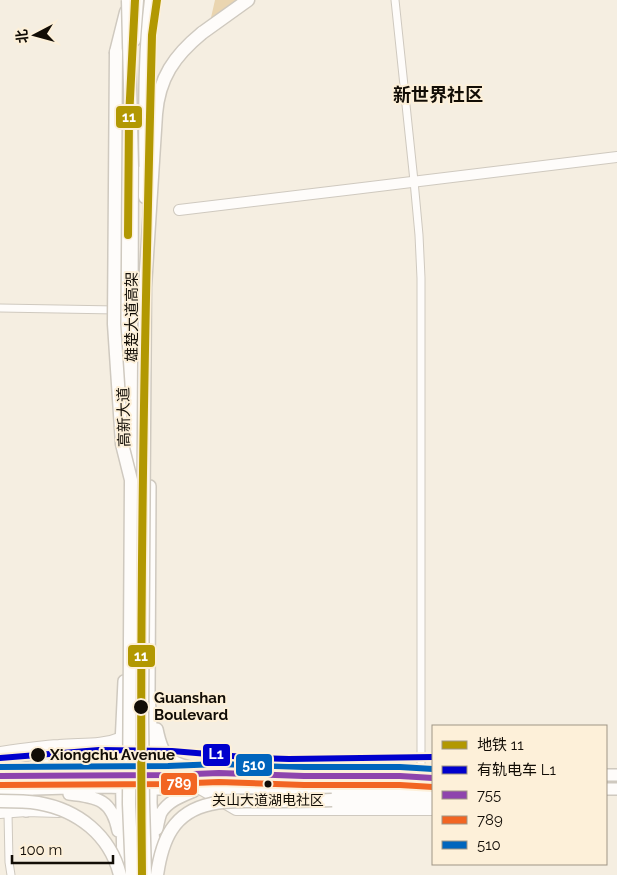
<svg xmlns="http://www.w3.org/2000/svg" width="617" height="875" font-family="Raleway,'Noto Sans SC',sans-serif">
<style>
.green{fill:#ead5b0}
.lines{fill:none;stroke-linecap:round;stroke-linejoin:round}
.street-casing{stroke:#cfc9bf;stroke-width:9}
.secondary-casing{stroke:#cfc9bf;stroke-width:12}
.primary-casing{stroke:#cfc9bf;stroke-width:14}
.highway-casing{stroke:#cfc9bf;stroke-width:15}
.street{stroke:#fefcfa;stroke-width:7}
.secondary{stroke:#fefcfa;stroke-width:10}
.primary{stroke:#fefcfa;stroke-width:11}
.highway{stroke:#fefcfa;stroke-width:12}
.highway-bridge-casing{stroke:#cfc9bf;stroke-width:15;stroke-linecap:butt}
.highway-bridge{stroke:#fefcfa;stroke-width:12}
.bus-1-casing{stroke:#fdf0d9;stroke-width:10}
.bus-2-casing{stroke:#fdf0d9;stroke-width:10}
.bus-3-casing{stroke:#fdf0d9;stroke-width:10}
.bus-1{stroke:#8e44ad;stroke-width:6}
.bus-2{stroke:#f26522;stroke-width:6}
.bus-3{stroke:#0065bd;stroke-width:6}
.tram-1-casing{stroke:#fdf0d9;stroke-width:10}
.tram-1{stroke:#0000cd;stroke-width:6}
.metro-1-casing{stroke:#fdf0d9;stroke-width:11}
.metro-1{stroke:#b29802;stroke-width:8}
.stop-dot{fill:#120d06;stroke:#fdf0d9;stroke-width:2}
.labels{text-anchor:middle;stroke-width:4;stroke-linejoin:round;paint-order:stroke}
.bus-label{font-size:14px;fill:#120d06;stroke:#fdf0d9}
.street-label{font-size:15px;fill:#120d06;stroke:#fdf0d9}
.stop-label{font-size:15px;font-weight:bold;fill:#120d06;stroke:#fdf0d9;text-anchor:start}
.quarter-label{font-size:18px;font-weight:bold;fill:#120d06;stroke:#fdf0d9}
.line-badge{stroke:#fdf0d9;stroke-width:2}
.badge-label{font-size:14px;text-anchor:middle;font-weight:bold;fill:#fff}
</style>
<rect width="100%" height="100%" fill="#f5eee1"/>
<!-- green -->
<path class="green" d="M215,0H236L210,22Z"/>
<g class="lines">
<defs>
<path id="street" d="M395,0L414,181L419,235L421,278V778
M0,308L117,310
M8,813L9,862L11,875"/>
<path id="secondary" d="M179,210C325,192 471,176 617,157
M0,752C20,749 40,746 59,745C82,743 101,746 122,737
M200,789L236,810H433
M0,813L26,811L59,812"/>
<path id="primary" d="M124,388L122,211L125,94
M150,486L149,695L152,740L151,803L154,845L152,875
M157,729C164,763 172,763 203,770
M21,769C33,766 45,765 57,764C70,763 87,765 99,759C109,754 115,745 122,737
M606,775H617
M0,776L28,775H168L219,773L304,776H400L419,778H433
M606,789H617
M0,790L103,787L169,789L267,788L289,790H433
M69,794C98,797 112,800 118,831
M26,811L28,793
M157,829C158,824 159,818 161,813C168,801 182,796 194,791
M123,875L121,744L124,681"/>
<path id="highway" d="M202,33L248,0
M134,40L137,0
M116,52L126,12
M145,197C146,131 143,65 151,0
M131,470L132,158
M332,800H433"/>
</defs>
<!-- street casing -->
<use href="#street" class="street-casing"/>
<!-- secondary casing -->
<use href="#secondary" class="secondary-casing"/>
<!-- primary casing -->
<use href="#primary" class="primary-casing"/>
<!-- highway casing -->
<use href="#highway" class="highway-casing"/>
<!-- street -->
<use href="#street" class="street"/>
<!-- secondary -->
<use href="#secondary" class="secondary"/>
<!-- primary -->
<use href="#primary" class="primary"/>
<!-- highway -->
<use href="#highway" class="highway"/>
<defs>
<path id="highway-bridge" d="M128,0L132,167
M116,52L114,324L122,444L131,480L129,804L132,875
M0,801C13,801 26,801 38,803C78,810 110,835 120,875
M145,875L143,803L142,715L145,287L156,114C159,78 174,56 202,33
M157,875C162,840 173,812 211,804C226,800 242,801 258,801C282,801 307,801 332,800"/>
</defs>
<!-- highway-bridge casing -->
<use href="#highway-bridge" class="highway-bridge-casing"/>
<!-- highway-bridge -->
<use href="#highway-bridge" class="highway-bridge"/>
<defs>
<path id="bus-1" d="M0,776L168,775L219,773L304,776H400L433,778"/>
<path id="bus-2" d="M0,785L168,784L219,782L304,785H400L433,787"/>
<path id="bus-3" d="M0,767L168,766L219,764L304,767H400L433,769"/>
</defs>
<!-- bus-1 casing -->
<use href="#bus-1" class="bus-1-casing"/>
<!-- bus-2 casing -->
<use href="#bus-2" class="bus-2-casing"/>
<!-- bus-3 casing -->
<use href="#bus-3" class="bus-3-casing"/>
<!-- bus-1 -->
<use href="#bus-1" class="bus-1"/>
<!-- bus-2 -->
<use href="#bus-2" class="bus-2"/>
<!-- bus-3 -->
<use href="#bus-3" class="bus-3"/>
<defs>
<path id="tram-1" d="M0,758L99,750L172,751L257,758L289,759L433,757"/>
</defs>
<!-- tram-1 casing -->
<use href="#tram-1" class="tram-1-casing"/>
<!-- tram-1 -->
<use href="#tram-1" class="tram-1"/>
<defs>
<path id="metro-1" d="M128,235L129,118L135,0
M142,875C139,595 145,315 152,35L157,0"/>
</defs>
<!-- metro-1 casing -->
<use href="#metro-1" class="metro-1-casing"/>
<!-- metro-1 -->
<use href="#metro-1" class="metro-1"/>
</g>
<!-- markers -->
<g class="stop-dot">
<circle cx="141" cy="707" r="8"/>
<circle cx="38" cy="755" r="8"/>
<circle cx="268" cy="784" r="4.5"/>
</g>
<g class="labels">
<!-- bus labels -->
<g class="bus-label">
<text x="268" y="805">关山大道湖电社区</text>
</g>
<!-- street labels -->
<g class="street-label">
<text transform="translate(132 317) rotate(-90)" y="5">雄楚大道高架</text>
<text transform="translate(124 417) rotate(-91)" y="5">高新大道</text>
</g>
<!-- stop labels -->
<g class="stop-label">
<text x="154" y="703">Guanshan<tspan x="154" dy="17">Boulevard</tspan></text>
<text x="50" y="760">Xiongchu Avenue</text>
</g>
<!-- quarter labels -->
<g class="quarter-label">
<text x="438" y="101">新世界社区</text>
</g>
</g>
<g class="line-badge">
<rect x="115" y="105" width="28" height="24" rx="5" fill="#b29802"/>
<rect x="127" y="644" width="29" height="24" rx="5" fill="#b29802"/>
<rect x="202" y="743" width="29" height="24" rx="5" fill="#0000cd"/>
<rect x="235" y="753" width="38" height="24" rx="5" fill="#0065bd"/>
<rect x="160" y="772" width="38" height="24" rx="5" fill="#f26522"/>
</g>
<g class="badge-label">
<text x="129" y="122">11</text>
<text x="141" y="661">11</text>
<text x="216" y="759">L1</text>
<text x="254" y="770">510</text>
<text x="179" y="788">789</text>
</g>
<!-- legend -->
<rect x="432" y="725" width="175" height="140" fill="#fdf0d9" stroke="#9f9585"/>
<rect x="442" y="741" width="25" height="8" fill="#b29802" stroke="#9f9585"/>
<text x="477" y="750" font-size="15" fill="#120d06">地铁 11</text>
<rect x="442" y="766" width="25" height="8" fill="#0000cd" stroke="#9f9585"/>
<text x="477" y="775" font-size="15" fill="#120d06">有轨电车 L1</text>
<rect x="442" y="791" width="25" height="8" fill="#8e44ad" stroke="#9f9585"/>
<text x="477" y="800" font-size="15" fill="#120d06">755</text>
<rect x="442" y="816" width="25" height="8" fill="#f26522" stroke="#9f9585"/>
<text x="477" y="825" font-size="15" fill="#120d06">789</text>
<rect x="442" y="841" width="25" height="8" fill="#0065bd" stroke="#9f9585"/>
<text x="477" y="850" font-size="15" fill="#120d06">510</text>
<!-- north arrow -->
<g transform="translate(35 35) rotate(264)" stroke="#fdf0d9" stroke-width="4" paint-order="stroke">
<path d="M0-4L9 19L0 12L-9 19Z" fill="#120d06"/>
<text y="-8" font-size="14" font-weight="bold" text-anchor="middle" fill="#120d06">北</text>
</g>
<!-- scale -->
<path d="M12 855v8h101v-8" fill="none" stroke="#120d06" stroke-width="2.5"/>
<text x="20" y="855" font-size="15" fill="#120d06" stroke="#fdf0d9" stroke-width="4" paint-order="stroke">100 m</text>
</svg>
